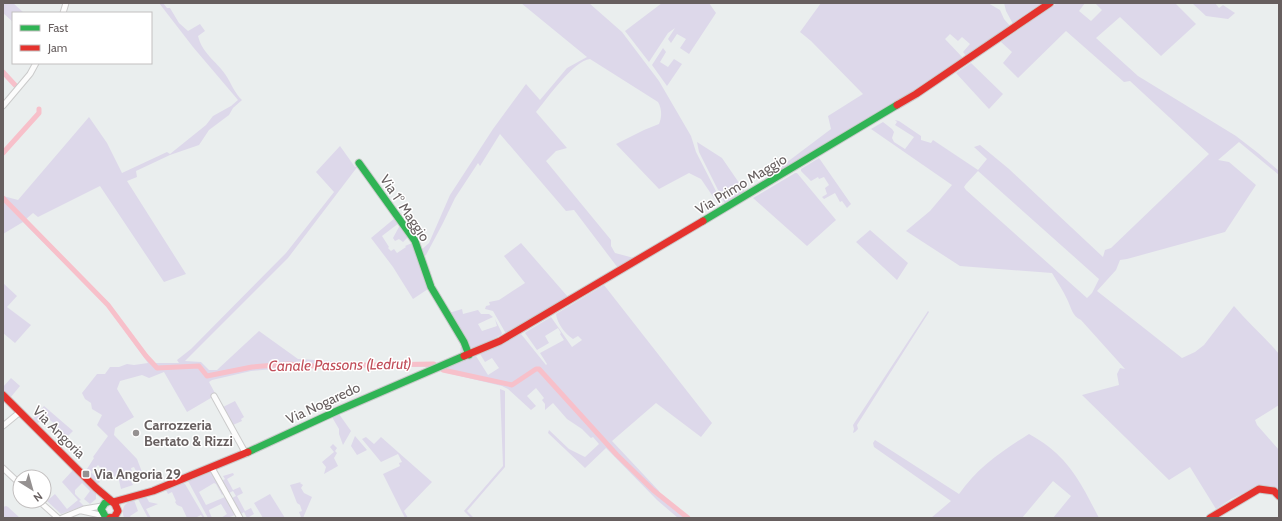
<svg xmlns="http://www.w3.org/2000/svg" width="1282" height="521" font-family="Cabin,sans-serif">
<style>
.green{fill:#ddd8ea;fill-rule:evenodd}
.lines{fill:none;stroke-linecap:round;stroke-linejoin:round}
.canal{stroke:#f7c0ca;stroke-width:5}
.street-casing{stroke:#cbcbcb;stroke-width:7}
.fast-casing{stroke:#cacaca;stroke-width:9}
.jam-casing{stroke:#cacaca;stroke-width:9}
.street{stroke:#fcfcfc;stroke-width:5}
.fast{stroke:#30b455;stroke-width:7}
.jam{stroke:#e5322d;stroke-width:7}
.poi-dot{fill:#959191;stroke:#fff;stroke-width:1.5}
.labels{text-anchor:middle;stroke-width:3;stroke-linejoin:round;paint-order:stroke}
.street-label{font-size:14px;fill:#675f5f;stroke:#fff}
.poi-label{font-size:14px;font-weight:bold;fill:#675f5f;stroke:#fff;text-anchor:start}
.water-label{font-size:15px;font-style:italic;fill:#c14e5a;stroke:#fff}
</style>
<rect width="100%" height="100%" fill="#eaeeee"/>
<!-- green -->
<path class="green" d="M3,3H13L24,13H13V22L3,13Z
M159,3H163L167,8H170L179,23L188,31L200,24L205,31L198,36C202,53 216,61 225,74C231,82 234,93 242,100L233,108L229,115L209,130L199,145L170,155L136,171L137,177L127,181L186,274L164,282L100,186L38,217L33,213L25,220L109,303L148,357L154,363H179L177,360L191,349L286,253L334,192L316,172L340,146L355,167L358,166L288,258L185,361L201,362L209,370H217L259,331L298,359L366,363H439L460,353L461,346L428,289L413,299L393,267L371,238L395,218L399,223L382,236L389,247L388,248L391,251L394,249L397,253L406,247L405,246L412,243L464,349L463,354L429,367H294L251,371L212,380L209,382L216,395L187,412L164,372L149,378L142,375L120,381L117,389L134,417L115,428L114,435L137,459L142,472L137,473L134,467L131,468L132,472L122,478V480L129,478L133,485L121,489L118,476L113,477L110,479L98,465L91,472L100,482L97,484L85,472L94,458L93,457L108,436L97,425L102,415L92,409L91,403L85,399L82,393L97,374H105L110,367H119L127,364L134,365L148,363L107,306L23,222L3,234V196L18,200L89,117L107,143L122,173L167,152L170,154L206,125L213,116L231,106L238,100L193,47Z
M521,3H589L622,32L659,81L691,136L696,152L717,193L718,204L701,179L689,173L659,189L616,144L644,130L659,124C662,117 662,109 658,102L590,59C573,61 547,99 536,112L567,148L556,151L546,161L611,240V246L615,253L634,258L618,268L574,210L566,211L500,134L480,166L478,163L455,198L443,223L426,255L423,257L421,250L429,243L450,195L493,129L526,84L540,100L567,68L587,57Z
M662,3H709L716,13L689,54L680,48L686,39L677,34L671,43L668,39L675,28L668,33L649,62L625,31Z
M821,3H988L1000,10L1004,19L1010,26L967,57L963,52L970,44L962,37L958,41L950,34L945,39L964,59C887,110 806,157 727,204H725L699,152L697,142L722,158L746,193L831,129L828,116L863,94L811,41L800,32Z
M1004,3H1043L1013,24L1006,11Z
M1057,3H1085L1079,11L1091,21L1102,10L1095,3H1175L1196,24L1161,56L1120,17L1096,38L1138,76L1236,136L1258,153L1279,171V175L1239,142L1218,160L1229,162L1256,185L1225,232L1127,259L1120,260L1116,270L1097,291L1182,358L1195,352L1204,345L1234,306C1248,323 1265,337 1279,354V405L1255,420L1257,425L1279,450V493L1259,486L1231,499L1216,509L1190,467L1169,480L1082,395L1119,385L1117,374L1120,368L1125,369L1081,320C1072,316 1071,307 1067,299C1063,290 1057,282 1052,273L960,266L906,231L930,211L952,185L871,129L883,122L892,129L894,132L892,138L894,142L905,149L914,137L895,125L897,122L895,120L899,121L921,136V140L931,143L933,140L978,170L987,159L974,147L980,145L1009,169L1103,257L1105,250L1111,248L1209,154L1130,81L1124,82L1066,31L1018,78L1003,63L1012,52L1001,42ZM978,171L1099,279L1092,293L1087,298L966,190L964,187L966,184Z
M1192,3H1215L1219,8L1223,5L1235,13L1228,19L1206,16Z
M663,48L666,52L660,62L668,67L674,59L682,64L667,86L652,65Z
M971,63L1003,94L989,109L956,73Z
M819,158L851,204L847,208L842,201L840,202L835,193L824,199L822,197L827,194L825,188L829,185L824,177L819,179L818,177L811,181L801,171V169Z
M795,173H797L836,220L807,246L753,198Z
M400,225L409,236L403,242L399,239L395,241L393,238Z
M870,230L908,263L897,280L856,242Z
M521,243L568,297L507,333L505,332L493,311L485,309L486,306L490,305L489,302L499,300L525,283L504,256Z
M3,283L17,296L7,307L31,325L15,343L3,333Z
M604,285L712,423L701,437L656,403L612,441L659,491L662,499L666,498L690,518H678L657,500L606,448L585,468L548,433L549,430L569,449L585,457L599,444L593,437L591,438L582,429L567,419L553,403L545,410V404L542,400L544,398L536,388L527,396L536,406L531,410L508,389L502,386L443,372L440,370L476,356L488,375L499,368L492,358L485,362L480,354L521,334L546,365L547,364L540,353L564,340L560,334L561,333L558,328L545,336L549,343L537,350L525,333L526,332L551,317L572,347L582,340L578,336L573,339C565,334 557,323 556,314Z
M462,309L463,314L478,310L481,314H489L493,317L478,324L482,331L497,326L495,319L502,333L501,335L470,350L449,313Z
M928,311L929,312L857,425L858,429L855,432L853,433L854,429L853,425Z
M11,378L20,386L10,398L3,391V387Z
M500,389L505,391V467L467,511L474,518H471L464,511L503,466Z
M235,401L244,417L241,419L242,421L233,425L223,407Z
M44,406L73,431L65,439L53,429L56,425L45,416L37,424L32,420Z
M339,414L351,431L343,445L339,434V429L332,417Z
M1029,434C1036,438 1043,442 1049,447C1073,465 1086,493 1099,518H1053L1071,496L1053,481L1022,518H931L951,501L874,447L873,443L875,440L959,494C978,467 1002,451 1029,434Z
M355,436L367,450L357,455L351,446Z
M366,437L374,444L381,437L432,482L404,511L408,518H405L383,474L400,466L399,463L402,462L398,454L381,462L362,439Z
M333,444L337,448L335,451L337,453L334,458L338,466L324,474L326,467L322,462L334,452L330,447Z
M73,470L94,490L96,493V499L90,504L84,499L90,491L82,483L75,490V494L81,500L79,501L84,506L61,514L47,501L55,494L67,509L78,500L62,482Z
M211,472L223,494L222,495L216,484L214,483L199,492L206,505L225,497L235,515L227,518H221L227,514L221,504L209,510V511L212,518H208L188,481Z
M233,473L234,475L227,479L233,490L240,487L243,493L237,496L245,511L251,508L254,514L249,517V518H247L244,512L241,514L232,498L236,496L233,491L229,493L222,481L225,479L223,476Z
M301,482L300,483L303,485L301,488L304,493L312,497L303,518H300L301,517L299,512L302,511L300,505L297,503L290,485Z
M183,483L185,484L205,518H203L201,515L195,518H187L182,507L177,505L175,502L176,501L172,492L168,494L166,490Z
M270,494L285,518H263L254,503Z
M144,497L147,498L149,502L158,504L146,509L151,518H148L138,499Z
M134,500L138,511L130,516L131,518H124C121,509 124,502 134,500Z
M6,506L8,507L20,518H3V507Z"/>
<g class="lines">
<!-- canal -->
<path class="canal" d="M3,72L15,85
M3,153L39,113V109
M3,198L108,305L146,356L157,368L199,366L207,376L252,367L288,364L309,366L434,364L443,370L512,385L536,369H539L617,455L653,490L688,518"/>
<defs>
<path id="street" d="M63,13L66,3
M3,106L30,74L36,63
M214,396L246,454
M3,426L20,412
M3,468L20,484
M212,468L240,518
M39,501L58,518
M82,511L105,516
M62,518L84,509L102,506"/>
<path id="fast" d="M359,163L415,241L431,287L464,342L469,355
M703,221L897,105
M248,452L339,410L464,356
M110,501L105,503L101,509L105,516L110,518"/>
<path id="jam" d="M897,105L916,94L1050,3
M464,356L500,341L703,221
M3,395L96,488L115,504L118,511L115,516L110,518
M113,502L153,491L248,452
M1210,518L1259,489L1274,491L1279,496"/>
</defs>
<!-- street casing -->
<use href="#street" class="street-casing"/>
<!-- fast casing -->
<use href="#fast" class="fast-casing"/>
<!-- jam casing -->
<use href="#jam" class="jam-casing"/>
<!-- street -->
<use href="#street" class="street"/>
<!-- fast -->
<use href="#fast" class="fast"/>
<!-- jam -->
<use href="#jam" class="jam"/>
</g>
<!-- markers -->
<g class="poi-dot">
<circle cx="136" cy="433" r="4"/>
<rect x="82" y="470" width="8" height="8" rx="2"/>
</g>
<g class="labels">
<!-- street labels -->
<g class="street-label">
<text transform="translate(741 184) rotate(-31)" y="5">Via Primo Maggio</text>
<text transform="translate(405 208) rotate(56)" y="5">Via 1° Maggio</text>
<text transform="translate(323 403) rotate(-25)" y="5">Via Nogaredo</text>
<text transform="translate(59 432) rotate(45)" y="5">Via Angoria</text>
</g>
<!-- poi labels -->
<g class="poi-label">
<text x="144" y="430">Carrozzeria<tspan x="144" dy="16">Bertato &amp; Rizzi</tspan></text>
<text x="94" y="479">Via Angoria 29</text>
</g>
<!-- water labels -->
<g class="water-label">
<text transform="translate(340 365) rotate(-1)" y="5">Canale Passons (Ledrut)</text>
</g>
</g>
<!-- border -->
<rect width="1282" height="521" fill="none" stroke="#675f5f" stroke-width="8"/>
<!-- legend -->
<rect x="12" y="12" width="140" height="52" fill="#ffffff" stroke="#c2bfbf"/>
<rect x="20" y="25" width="20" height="6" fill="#30b455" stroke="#c2bfbf"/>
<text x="48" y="32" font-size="12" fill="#675f5f">Fast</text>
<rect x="20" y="45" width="20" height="6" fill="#e5322d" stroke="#c2bfbf"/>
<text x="48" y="52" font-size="12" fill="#675f5f">Jam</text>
<!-- north arrow -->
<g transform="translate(32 489) rotate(143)"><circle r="19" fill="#ffffff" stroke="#c2bfbf"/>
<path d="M0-3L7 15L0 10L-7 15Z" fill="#959191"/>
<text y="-6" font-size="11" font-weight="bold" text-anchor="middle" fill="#675f5f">N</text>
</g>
</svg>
